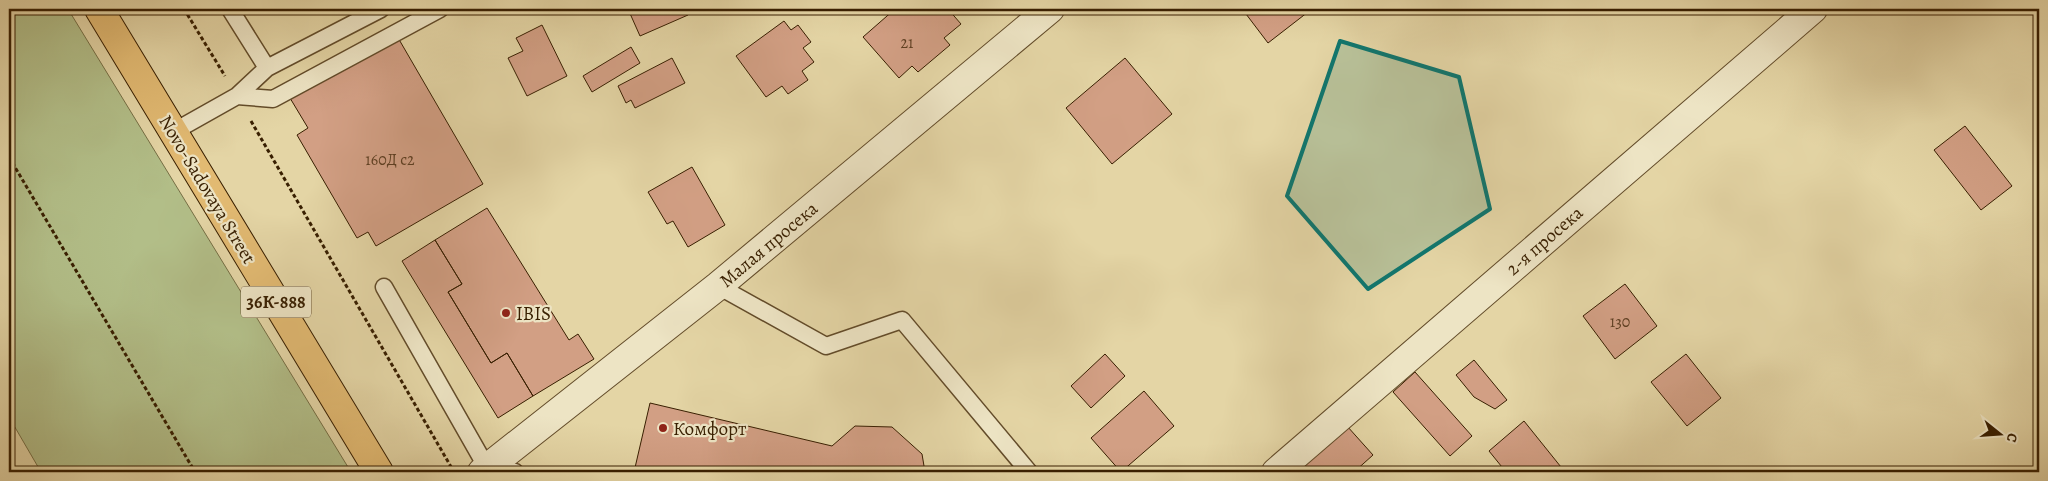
<svg xmlns="http://www.w3.org/2000/svg" width="2048" height="481" font-family="Alegreya,serif">
<style>
.green{fill:#b2be88;stroke:#756e44}
.building{fill:#d29f84;stroke:#381f01}
.lines{fill:none;stroke-linecap:round;stroke-linejoin:round}
.lane-casing{stroke:#634c2a;stroke-width:19}
.street-casing{stroke:#634c2a;stroke-width:30}
.primary-casing{stroke:#381f01;stroke-width:30}
.path{stroke:#381f01;stroke-width:3;stroke-dasharray:4 2.5;stroke-linecap:butt}
.lane{stroke:#ede4c4;stroke-width:16}
.street{stroke:#ede4c4;stroke-width:28}
.primary{stroke:#e2ba72;stroke-width:28}
.marked{fill:#0f766e;fill-opacity:0.2;stroke:#0f766e;stroke-width:4;stroke-linejoin:round}
.poi-dot{fill:#8f2418;stroke:#ede4c4;stroke-width:2}
.labels{text-anchor:middle;stroke-width:4.5;stroke-linejoin:round;paint-order:stroke}
.number-label{font-size:16px;fill:#5e3f22}
.shield{fill:#ede4c4;stroke:#6e5a3c;stroke-width:1}
.shield-label{font-size:18px;font-weight:bold;fill:#381f01}
.street-label{font-size:19px;fill:#381f01;stroke:#ede4c4}
.poi-label{font-size:19px;fill:#381f01;stroke:#ede4c4;text-anchor:start}
</style>
<rect width="100%" height="100%" fill="#e4d5a5"/>
<filter id="stains"><feTurbulence type="fractalNoise" baseFrequency=".004" numOctaves="4"/><feColorMatrix values="0 0 0 0 .2 0 0 0 0 .09 0 0 0 0 .02 0 0 0 .5 -.17"/></filter>
<radialGradient id="worn" r=".72"><stop offset=".6" stop-color="#630" stop-opacity="0"/><stop offset="1" stop-color="#630" stop-opacity=".3"/></radialGradient>
<!-- green -->
<path class="green" d="M9,9H68L351,472H41L9,417Z"/>
<!-- building -->
<path class="building" d="M628,9H685L688,15L640,36Z
M895,9H948L961,24L944,38L950,45L918,72L912,66L899,78L863,37Z
M1254,9H1306L1308,12L1268,43L1246,14Z
M784,21L791,30L798,25L811,42L803,48L814,62L802,71L808,80L788,94L782,86L766,97L736,56Z
M542,25L567,76L527,96L508,58L523,51L516,38Z
M397,36L483,184L376,246L368,232L357,238L297,135L308,128L290,98Z
M631,47L640,63L592,92L583,76Z
M672,58L685,83L635,108L631,100L626,103L618,86Z
M1125,58L1172,114L1112,164L1066,108Z
M1965,126L2012,186L1981,210L1934,150Z
M692,167L725,225L688,247L673,221L667,224L648,192Z
M487,208L569,340L578,334L594,359L533,396L507,353L491,363L448,292L462,284L435,240Z
M435,240L462,284L448,292L491,363L507,353L533,396L498,418L402,261Z
M1625,284L1657,326L1615,359L1583,316Z
M1105,354L1125,376L1091,408L1071,386Z
M1686,354L1721,398L1687,426L1651,382Z
M1474,360L1507,400L1495,409L1474,397L1456,375Z
M1415,372L1472,436L1450,456L1393,392Z
M1144,391L1174,426L1121,472L1091,438Z
M650,403L832,446L855,426L892,427L922,454L925,472H634Z
M1524,421L1565,472H1506L1489,451Z
M1347,426L1373,455L1354,472H1295Z"/>
<g class="lines">
<defs>
<path id="lane" d="M230,9L267,68
M237,96L273,99L440,9
M173,132L237,96L267,68L381,9
M718,286L826,346L902,320L1029,472
M384,287L487,468L515,472"/>
<path id="street" d="M482,472L718,286L1050,9
M1276,472L1813,9"/>
<path id="primary" d="M99,9L379,472"/>
</defs>
<!-- lane casing -->
<use href="#lane" class="lane-casing"/>
<!-- street casing -->
<use href="#street" class="street-casing"/>
<!-- primary casing -->
<use href="#primary" class="primary-casing"/>
<!-- path -->
<path class="path" d="M184,9L225,76
M251,121L454,472
M9,157L195,472"/>
<!-- lane -->
<use href="#lane" class="lane"/>
<!-- street -->
<use href="#street" class="street"/>
<!-- primary -->
<use href="#primary" class="primary"/>
</g>
<!-- marked area -->
<path class="marked" d="M1340,41L1459,77L1490,209L1368,289L1287,196Z"/>
<!-- markers -->
<g class="poi-dot">
<circle cx="506" cy="313" r="5"/>
<circle cx="663" cy="428" r="5"/>
</g>
<g class="labels">
<!-- number labels -->
<g class="number-label">
<text x="907" y="48">21</text>
<text x="390" y="165">160Д с2</text>
<text x="1620" y="327">130</text>
</g>
<!-- shield labels -->
<rect class="shield" x="241" y="286.5" width="70" height="31" rx="4"/>
<g class="shield-label">
<text x="276" y="308">36К-888</text>
</g>
<!-- street labels -->
<g class="street-label">
<text transform="translate(208 189) rotate(59)" y="7">Novo-Sadovaya Street</text>
<text transform="translate(1544 240) rotate(-41)" y="7">2-я просека</text>
<text transform="translate(768 244) rotate(-40)" y="7">Малая просека</text>
</g>
<!-- poi labels -->
<g class="poi-label">
<text x="516" y="320">IBIS</text>
<text x="673" y="435">Комфорт</text>
</g>
</g>
<!-- margin -->
<rect width="2048" height="481" fill="none" stroke="#e4d5a5" stroke-width="30"/>
<rect x="10" y="10" width="2028" height="461" fill="none" stroke="#381f01" stroke-width="2.5"/>
<rect x="15" y="15" width="2018" height="451" fill="none" stroke="#381f01"/>
<!-- north arrow -->
<g transform="translate(2000 434) rotate(107)" stroke="#ede4c4" stroke-width="4" paint-order="stroke">
<path d="M0-4L9 19L0 12L-9 19Z" fill="#381f01"/>
<text y="-8" font-size="14" font-weight="bold" text-anchor="middle" fill="#381f01">С</text>
</g>
<rect width="100%" height="100%" filter="url(#stains)"/>
<rect width="100%" height="100%" fill="url(#worn)"/>
</svg>
